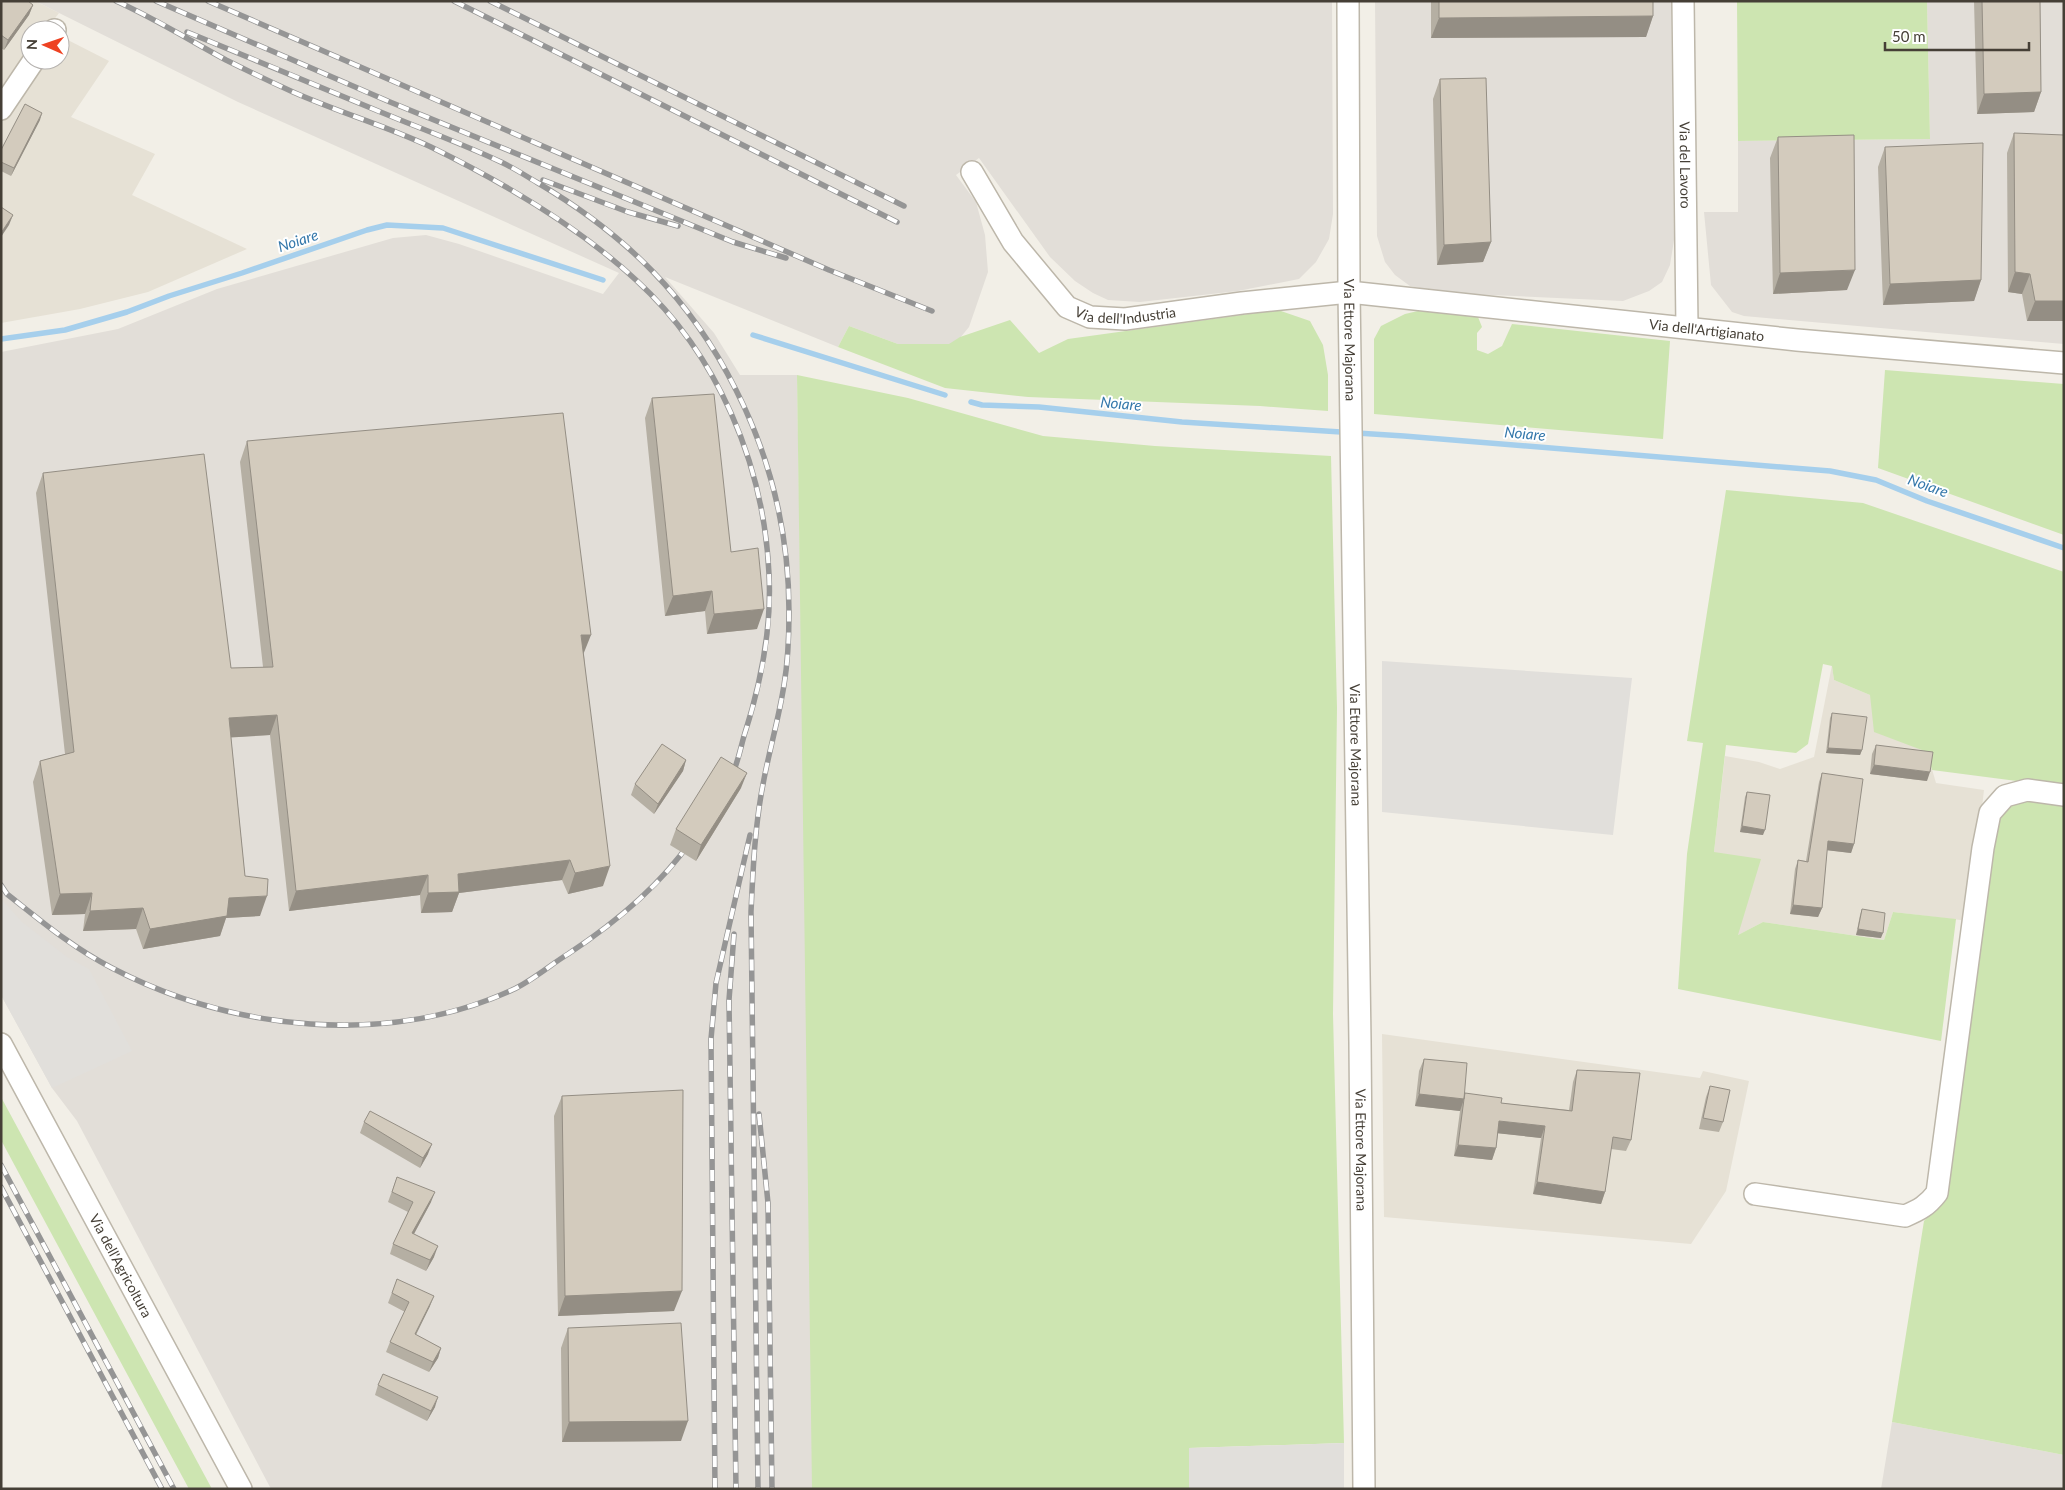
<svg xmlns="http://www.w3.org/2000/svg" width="2065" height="1490" font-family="Lato,sans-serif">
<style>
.residential{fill:#e6e1d5}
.industrial{fill:#e2ded8}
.green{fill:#cde5b1}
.parking{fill:#e1dfdb}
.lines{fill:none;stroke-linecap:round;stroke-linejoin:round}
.stream{stroke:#a6cfec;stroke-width:5.5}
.minor-casing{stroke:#bdb7aa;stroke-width:24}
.minor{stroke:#fff;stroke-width:21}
.rail-casing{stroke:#959595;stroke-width:5.5}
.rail{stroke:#fff;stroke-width:4;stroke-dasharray:11;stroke-linecap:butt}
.wall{fill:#b5afa3}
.shaded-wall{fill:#948e84}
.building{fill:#d3cbbd;stroke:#948e84}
.labels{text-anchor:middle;stroke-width:4;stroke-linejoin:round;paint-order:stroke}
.street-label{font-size:14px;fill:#453f36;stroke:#fff}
.water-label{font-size:15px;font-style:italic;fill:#3578ab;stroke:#fff}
</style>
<rect width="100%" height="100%" fill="#f2efe7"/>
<!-- residential -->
<path class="residential" d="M1,1H35L59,13L46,30H30V51L1,89Z
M60,36L109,61L71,117L155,154L132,195L247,249L148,292L80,309L1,323V123L44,60H60Z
M1832,665L1834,680L1870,695L1903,742L1927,752L1936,783L1984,790L1969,921L1893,912L1884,940L1763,922L1738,935L1714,852L1725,756L1759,762L1780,769L1814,757Z
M1382,1034L1700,1078L1703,1071L1749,1081L1726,1191L1691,1244L1384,1217Z"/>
<!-- industrial -->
<path class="industrial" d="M35,1H1332L1333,214L1329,239L1316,262L1299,279L1238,291L1140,302L1108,300L1093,293L1075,281L1050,257L979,158L956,175L976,202L985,235L988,272L969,327L955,344H898L849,326L838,347L665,277L714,333L740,375H797L815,1489H271L77,1121L52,1088L1,995V352L118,329L217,289L393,238L426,235L459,244L603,294L619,273L238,102Z
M1375,1H1671L1674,240L1670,265L1662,282L1649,291L1623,301L1446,293L1410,286L1395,275L1385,262L1377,236Z
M1927,1H2064V344L1744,316L1732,312L1711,285L1704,212H1738V141L1930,139Z
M1892,1422L2064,1455V1489H1881Z"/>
<!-- green -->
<path class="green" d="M1737,1H1927L1930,139L1738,141Z
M1278,310L1310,321L1323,345L1328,375V411L1260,406L1028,397L945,388L838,347L849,326L898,344H949L960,337L1010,320L1039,353L1068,339Z
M1418,311L1478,317L1482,327L1477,333V350L1488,354L1502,346L1512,324L1670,341L1663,439L1374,414V339L1381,326L1405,314Z
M1885,370L2064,384V535L1878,468Z
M797,375L908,398L1043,436L1155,446L1331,456L1337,708L1333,1014L1344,1443L1189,1448V1489H812Z
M1726,490L1863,503L2064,572V787L1932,770L1927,752L1874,732L1870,695L1834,680L1832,666L1823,664L1808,744L1796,753L1726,745L1714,852L1761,859L1738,935L1763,922L1884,940L1893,912L1956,919L1941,1041L1678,989L1687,854L1703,743L1687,741Z
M2024,799L2064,804V1455L1892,1422L1924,1221L1940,1203L1995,819L2001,808Z
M1,1097L212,1489H189L1,1140Z"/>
<!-- parking -->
<path class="parking" d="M1382,661L1632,678L1613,835L1382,812Z
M1,899L22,922L67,957L89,969L132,1051L52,1088L1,995Z
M1344,1443V1489H1189V1448Z"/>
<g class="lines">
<!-- stream -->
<path class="stream" d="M753,335L945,395
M1,339L65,330L127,312L169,296L242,273L367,230L387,225L443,228L603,280
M971,402L982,405L1039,407L1182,422L1404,436L1830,471L1876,480L1927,501L2064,548"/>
<defs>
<g id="minor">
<path id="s1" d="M1348,1L1349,292L1360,1042L1364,1489"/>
<path id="s2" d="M1683,1L1687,327"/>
<path d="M54,30H55"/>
<path d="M1,109L34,60"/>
<path id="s3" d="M972,172L1013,242L1067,307L1090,317L1125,319L1242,303L1349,292L1797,340L2064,363"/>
<path id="s4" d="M1,1044L241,1489"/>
<path d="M1755,1194L1905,1216C1919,1210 1927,1206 1937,1193L1983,848L1990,813L2005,796L2027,790L2064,795"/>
</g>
</defs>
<!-- minor casing -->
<use href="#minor" class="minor-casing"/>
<!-- minor -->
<use href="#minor" class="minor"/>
<defs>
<path id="rail" d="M116,1C154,18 189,40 226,60C248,71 271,82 293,92C338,112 386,126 431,147C502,182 578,226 636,280C718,355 764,464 769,574C772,630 761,683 744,736C740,750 737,767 730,779
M156,1L390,102L733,242L786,258
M208,1L829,270L932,311
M454,1L897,222
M490,1L904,206
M187,32C253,59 318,86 383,113C422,129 463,144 501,162C514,168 526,176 538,183C626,235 690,298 736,390C771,459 789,535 789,612C789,636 788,661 784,685C779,717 770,748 764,779C755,823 753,868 751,912L758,1489
M543,180L628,212L678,226
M1,885L7,894C41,921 73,948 112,968C233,1031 387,1047 512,990C532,981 550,965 568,954C615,923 659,887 691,841
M734,934L729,1000L736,1489
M759,1114L768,1203L772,1489
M1,1165L174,1489
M1,1187L162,1489
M715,1489L711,1039L716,983L750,835"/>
</defs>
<!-- rail casing -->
<use href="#rail" class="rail-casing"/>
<!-- rail -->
<use href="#rail" class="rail"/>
</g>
<!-- wall -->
<path class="wall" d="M1,1L33,5L29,15L4,50L1,48Z
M1431,1H1653V16L1646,37L1431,38Z
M1974,1H2040L2041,92L2034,112L1977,114Z
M1440,79L1491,242L1483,262L1437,265L1433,99Z
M40,120L11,176L1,171V150Z
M2014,133L2064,321H2027L2022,294L2008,292L2007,153Z
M1778,137L1847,290L1773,294L1770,158Z
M1885,147L1981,280L1974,301L1883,305L1878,167Z
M652,398L731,552L757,629L707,634L705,611L665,616L645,418Z
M247,441L584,655L603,886L568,894L562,880L459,893L452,912L421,913L420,895L289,911L270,735L231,737L245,876L260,916L226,918L220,936L143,949L136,929L83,931L85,914L52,915L33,782L40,761L65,754L36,493L43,473L231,668L263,667L240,462Z
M1832,713L1862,750L1860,755L1826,753L1830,718Z
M1876,745L1927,781L1870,774L1872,754Z
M686,760L683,771L654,814L631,795L635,784Z
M1822,773L1854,844L1851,853L1827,850L1822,908L1818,917L1790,914L1795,869L1798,860L1806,861L1819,782Z
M741,788L696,861L670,845L676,829Z
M1747,792L1763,835L1740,832L1745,797Z
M1862,909L1881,938L1856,935L1860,915Z
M1424,1059L1464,1095L1501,1103L1569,1110L1573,1082L1577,1070L1631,1140L1626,1151L1611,1149L1605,1192L1601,1204L1533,1194L1541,1138L1498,1133L1496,1148L1492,1160L1454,1156L1460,1111L1415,1106L1419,1071Z
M1710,1086L1723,1122L1719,1132L1699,1129L1706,1097Z
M562,1096L674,1311L558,1316L554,1116Z
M364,1122L428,1154L420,1168L360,1133Z
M397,1177L431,1202L414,1234L434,1257L426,1271L390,1254L393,1244L408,1212L388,1202Z
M397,1279L430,1306L416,1335L441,1348L438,1358L429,1372L386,1352L390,1342L405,1312L388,1303Z
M568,1328L681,1441L562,1442L561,1348Z
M378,1385L435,1407L427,1421L375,1395Z"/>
<!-- shaded-wall -->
<path class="shaded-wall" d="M33,5L29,15L4,50L8,40Z
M1653,16L1646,37L1431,38L1439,18Z
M2041,92L2034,112L1977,114L1984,94Z
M42,113L40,120L11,176L14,168Z
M13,215L9,225L1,237V233Z
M1491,242L1483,262L1437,265L1444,245Z
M1855,270L1847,290L1773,294L1780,273Z
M2015,272L2030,274L2022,294L2008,292Z
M1981,280L1974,301L1883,305L1890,284Z
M2035,301H2064V321H2027Z
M712,591L705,611L665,616L673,596Z
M764,609L757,629L707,634L714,614Z
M581,635H591L583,655Z
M277,715L270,735L222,738L229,718Z
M1828,748L1862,750L1860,755L1826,753Z
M686,760L683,771L654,814L658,804Z
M1874,765L1930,772L1927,781L1870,774Z
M747,773L741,788L696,861L701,845Z
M1742,826L1765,830L1763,835L1740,832Z
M1828,841L1854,844L1851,853L1825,850Z
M570,860L562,880L459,893L452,912L421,913L428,893L458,874Z
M610,866L603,886L568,894L575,873Z
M428,875L420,895L289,911L296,891Z
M92,893L85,914L52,915L60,894Z
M267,896L260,916L226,918L220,936L143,949L150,929L229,898Z
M1793,905L1822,908L1818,917L1790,914Z
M143,908L136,929L83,931L90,911Z
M1858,929L1883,933L1881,938L1856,935Z
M1419,1094L1464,1099L1460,1111L1415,1106Z
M1499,1121L1545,1126L1541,1138L1495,1133Z
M432,1144L428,1154L420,1168L423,1158Z
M1458,1145L1496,1148L1492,1160L1454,1156Z
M1537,1182L1605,1192L1601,1204L1533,1194Z
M435,1192L431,1202L409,1243L412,1233Z
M438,1246L434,1257L426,1271L430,1260Z
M682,1291L674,1311L558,1316L565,1296Z
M434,1296L430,1306L411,1344L415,1334Z
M441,1348L438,1358L429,1372L433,1362Z
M438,1397L435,1407L427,1421L431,1411Z
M688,1421L681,1441L562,1442L569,1422Z"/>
<!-- building -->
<path class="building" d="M1,1H28L33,5L8,40L1,35Z
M1439,1H1653V16L1439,18Z
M1982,1H2040L2041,92L1984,94Z
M1486,78L1491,242L1444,245L1440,79Z
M25,104L42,113L14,168L1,162V150Z
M2014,133L2064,135V301H2035L2030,274L2015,272Z
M1854,135L1855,270L1780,273L1778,137Z
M1983,143L1981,280L1890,284L1885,147Z
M1,207L13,215L1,233Z
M714,394L731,552L758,548L764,609L714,614L712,591L673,596L652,398Z
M563,413L591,635H581L610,866L575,873L570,860L458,874L459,892L428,893V875L296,891L277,715L229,718L245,876L268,879L267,896L229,898L227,916L150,929L143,908L90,911L92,893L60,894L40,761L74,752L43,473L204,454L231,668L273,667L247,441Z
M1832,713L1867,717L1862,750L1828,748Z
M662,744L686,760L658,804L635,784Z
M1876,745L1933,752L1930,772L1874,765Z
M721,757L747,773L701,845L676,829Z
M1822,773L1863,779L1854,844L1828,841L1822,908L1793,905L1798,860L1808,862Z
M1747,792L1770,795L1765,830L1742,826Z
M1862,909L1885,913L1883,933L1858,929Z
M1424,1059L1467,1063L1464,1099L1465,1093L1502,1098L1501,1103L1572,1111L1577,1070L1640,1073L1631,1140L1613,1137L1605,1192L1537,1182L1545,1126L1499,1121L1496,1148L1458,1145L1464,1099L1419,1094Z
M1710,1086L1730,1090L1723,1122L1703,1118Z
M683,1090L682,1291L565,1296L562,1096Z
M370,1111L432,1144L423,1158L364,1122Z
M397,1177L435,1192L412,1233L438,1246L430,1260L393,1244L413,1202L392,1192Z
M397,1279L434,1296L415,1334L441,1348L433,1362L390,1342L409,1302L392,1293Z
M681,1323L688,1421L569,1422L568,1328Z
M383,1374L438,1397L431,1411L378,1385Z"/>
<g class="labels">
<!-- street labels -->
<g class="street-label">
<text dy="5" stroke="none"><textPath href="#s2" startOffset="164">Via del Lavoro</textPath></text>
<text dy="5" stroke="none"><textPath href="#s3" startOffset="226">Via dell'Industria</textPath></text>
<text dy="5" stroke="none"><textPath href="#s3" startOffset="811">Via dell'Artigianato</textPath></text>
<text dy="5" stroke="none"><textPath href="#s1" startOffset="339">Via Ettore Majorana</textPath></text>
<text dy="5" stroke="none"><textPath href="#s1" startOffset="744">Via Ettore Majorana</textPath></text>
<text dy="5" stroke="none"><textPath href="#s1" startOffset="1149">Via Ettore Majorana</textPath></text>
<text dy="5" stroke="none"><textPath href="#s4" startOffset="252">Via dell'Agricoltura</textPath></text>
</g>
<!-- water labels -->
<g class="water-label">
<text transform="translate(298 241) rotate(-18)" y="5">Noiare</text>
<text transform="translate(1121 404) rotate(5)" y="5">Noiare</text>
<text transform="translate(1525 434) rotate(5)" y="5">Noiare</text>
<text transform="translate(1928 486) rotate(20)" y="5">Noiare</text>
</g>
</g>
<!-- border -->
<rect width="2065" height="1490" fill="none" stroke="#453f36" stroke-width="5"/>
<!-- north arrow -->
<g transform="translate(45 45) rotate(272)"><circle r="24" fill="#ffffff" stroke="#b5b2af"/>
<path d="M0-4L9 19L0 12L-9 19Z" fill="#ee4222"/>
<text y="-8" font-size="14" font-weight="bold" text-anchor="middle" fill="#453f36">N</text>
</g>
<!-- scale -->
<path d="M1885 42v8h144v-8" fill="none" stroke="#453f36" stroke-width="2.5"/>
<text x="1892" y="42" font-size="15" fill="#453f36" stroke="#ffffff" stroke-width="4" paint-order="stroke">50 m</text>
</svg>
